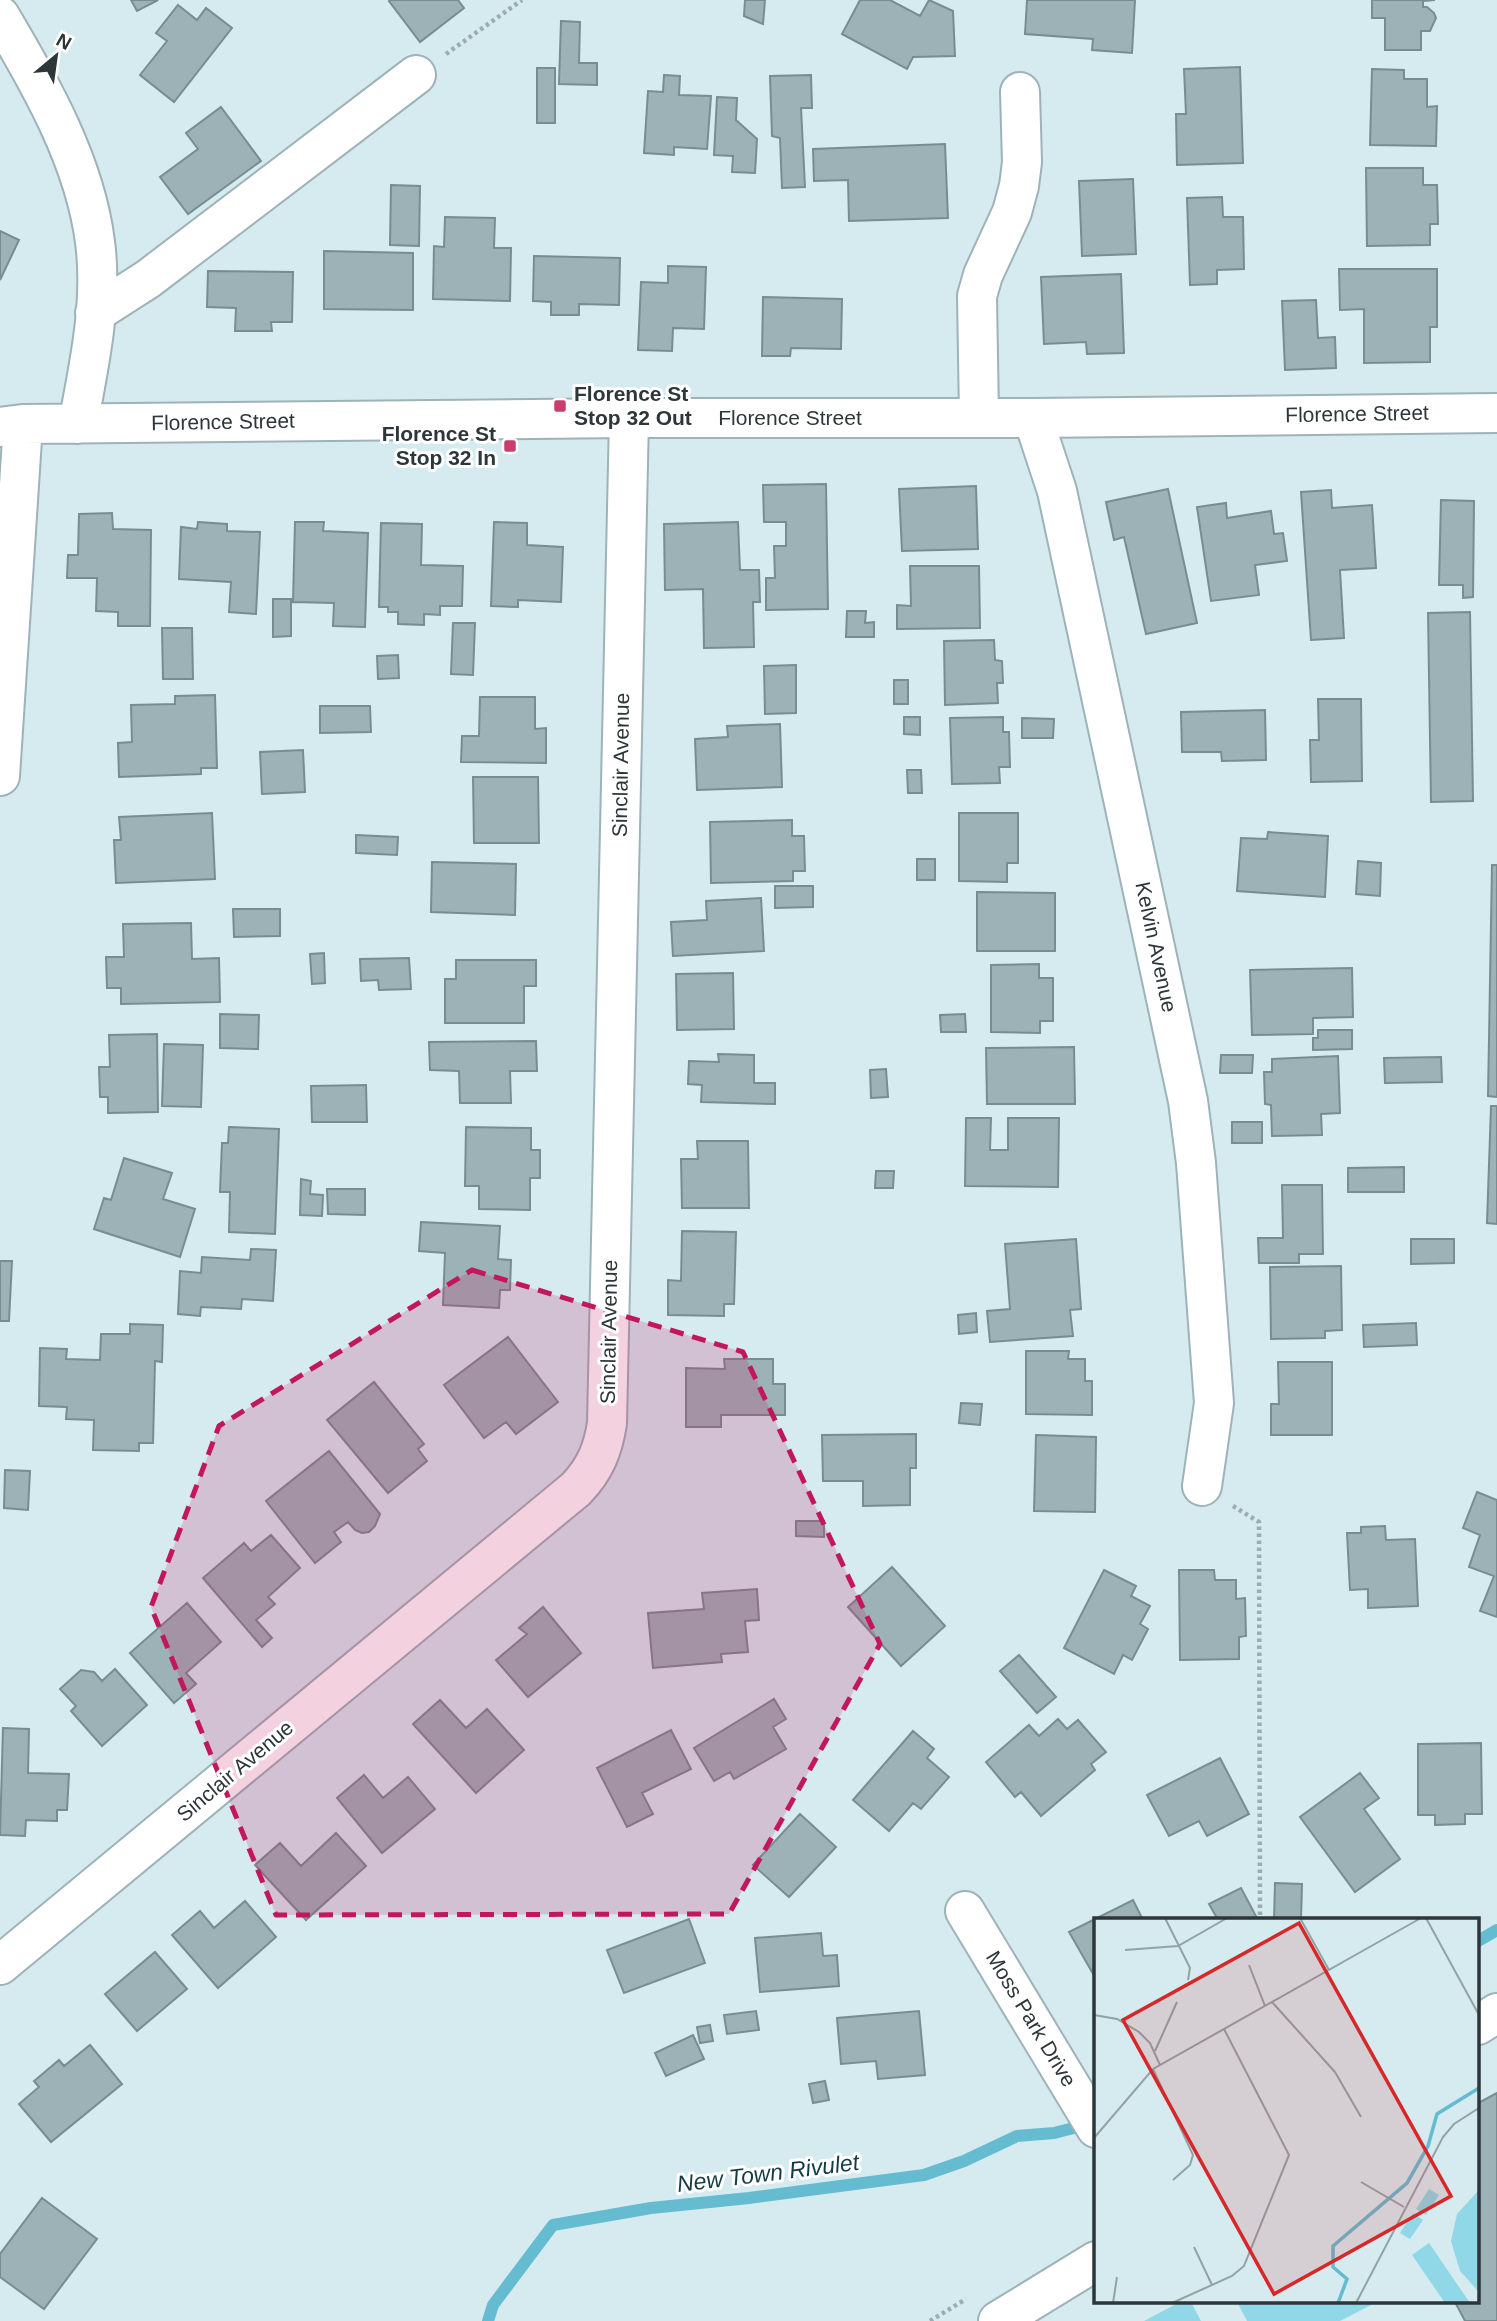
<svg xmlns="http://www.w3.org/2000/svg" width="1497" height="2321" font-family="Helvetica,sans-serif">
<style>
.green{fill:#90d7e7}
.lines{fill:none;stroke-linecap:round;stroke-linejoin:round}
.stream{stroke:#65bbcf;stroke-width:12}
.building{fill:#9db2b7;stroke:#788d92;stroke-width:2}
.minor-casing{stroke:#9eb3b8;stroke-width:42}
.path{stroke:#9badb1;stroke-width:4.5;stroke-dasharray:3.5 3.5;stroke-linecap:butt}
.minor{stroke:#fff;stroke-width:38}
.marked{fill:#c2185b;fill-opacity:0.2;stroke:#c2185b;stroke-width:5;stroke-dasharray:14 9;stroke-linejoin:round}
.poi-dot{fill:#ca3d6d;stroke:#fff;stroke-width:2.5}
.labels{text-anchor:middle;stroke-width:6;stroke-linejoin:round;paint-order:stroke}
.poi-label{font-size:21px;font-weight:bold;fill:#2d3638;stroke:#fff;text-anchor:start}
.street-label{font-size:21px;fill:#2d3638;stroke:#fff}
.water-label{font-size:23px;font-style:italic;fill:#133c45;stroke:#fff}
.inset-river{fill:none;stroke:#65bbcf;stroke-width:3.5}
.inset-road{fill:none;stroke:#92a3a6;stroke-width:2}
.view{fill:#d62828;fill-opacity:0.15;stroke:#d62828;stroke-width:3.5}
.inset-edge{fill:none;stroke:#2d3638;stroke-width:3.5}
</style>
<rect width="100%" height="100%" fill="#d5ebf0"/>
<!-- green -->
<path class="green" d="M1180,2302H1191L1201,2321H1144Z
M1237,2302H1377L1340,2321H1247Z"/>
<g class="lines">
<!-- stream -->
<path class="stream" d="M1478,1941L1497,1930
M488,2321L493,2305L553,2225L651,2208L749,2198L924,2175L964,2161L1017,2136L1054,2133L1089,2124"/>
</g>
<!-- building -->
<path class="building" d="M131,0H158L137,11Z
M390,0H458L464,8L420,42L389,1Z
M745,0H765L763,24L744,16Z
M860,0H890L920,16L929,0L953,11L955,56L913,57L907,69L842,34Z
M1027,0H1135L1132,53L1092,50L1093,39L1025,34Z
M1372,0H1435L1423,1V7H1427L1434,13L1436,18L1430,31H1421V50H1385V18H1372Z
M178,5L197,20L206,8L232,28L174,102L140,75L167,41L156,33Z
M561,21L580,22L579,63H597V85L559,84Z
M1240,67L1243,163L1177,165L1176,114H1186L1184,69Z
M537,68H555V123H537Z
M1372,69L1404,70V79H1427V107L1437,106L1436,146L1370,145Z
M664,75L680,76L679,95L711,96L707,149L674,147V155L644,153L648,91L663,92Z
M811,75L812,108H801L805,187L782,188L780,138L772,136L770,76Z
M717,97L737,98L736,120L757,139L755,173L732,172L733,156L714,155Z
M221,107L261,161L188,214L160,177L198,149L186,133Z
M945,144L948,218L849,221L848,180L814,181L813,149Z
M1366,168H1423V185H1437L1438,224H1430V245L1367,246Z
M1133,179L1136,254L1082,256L1079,181Z
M391,185L420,186L419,246L390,245Z
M1222,197L1223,217H1243L1244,269L1217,270V284L1190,285L1187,198Z
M445,217L495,218L494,248H511L510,301L433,299L434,246L444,247Z
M0,231L19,240L0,280Z
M324,251L413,253V310L324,309Z
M534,256L620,258L619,305L579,304V315H551V302L533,301Z
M668,266L706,267L704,329L673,328L672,351L638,350L641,282L668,283Z
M1339,269H1437V327H1430V362L1364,363V309L1340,310Z
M208,271L293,272L292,322H271L272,331H235L236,308L207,307Z
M1121,274L1124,353L1087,354L1086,342L1044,344L1041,277Z
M763,297L842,299L841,349L791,348L790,356H762Z
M1316,300L1318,338L1335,337L1336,368L1285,370L1282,301Z
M826,484L828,609L766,610V578H775L774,546H786V522H764L763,485Z
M976,486L978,549L902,551L899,489Z
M1168,489L1197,623L1146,634L1124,537L1114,540L1106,502Z
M1331,490L1332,508L1372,505L1376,568L1340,570L1344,638L1311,640L1301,492Z
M1441,500L1474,501L1473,597L1463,598V585H1439Z
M1226,503L1227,518L1271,511L1274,534L1283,533L1287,561L1255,565L1259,595L1211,601L1197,507Z
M112,513L113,529L151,530L150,626H118V612L96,611L97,578H67L68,555H78L79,514Z
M198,522L227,524V531L260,532L256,614L229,612L231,582L179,579L181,527L197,529Z
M295,522H324L323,531L368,533L365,627L333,626L334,603L293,602Z
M494,522L527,523V545L563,547L561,602L518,600V607L491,606Z
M738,522L740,570H759L760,602H753L754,647L704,648L703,589L665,590L664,524Z
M381,523L422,524L421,565L463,566L462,606H440V615L424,614V625L398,624V612H388V607H379Z
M910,566H979L980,628L897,629V605L911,606Z
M273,599H291V636L273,637Z
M847,611H866L865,623L874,622V637H846Z
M1470,612L1473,801L1431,802L1428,613Z
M453,623H475L473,675L451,674Z
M162,628H192L193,679H163Z
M994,640L995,660L1002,661L1003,683H997L998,703L945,705L944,641Z
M398,655L399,678L378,679L377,656Z
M796,665V713L765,714L764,666Z
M894,680H908V704H894Z
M215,695L217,768H201V774L119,777L118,743L132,742L131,705L175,704V696Z
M480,697H535V729L546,728V763L461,762L462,736H479Z
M1318,699H1361L1362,781L1311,782L1310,740H1319Z
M320,706H370L371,732L320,733Z
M1265,710L1266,760L1222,761L1221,752H1182L1181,712Z
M904,717H920V735L904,734Z
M1003,717V732H1009L1010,767H999L1000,783L952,784L950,718Z
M1022,718L1054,719L1053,738H1022Z
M780,724L782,787L697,790L695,739L728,737L727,726Z
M303,750L305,792L262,794L260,752Z
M907,770H921L922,793H908Z
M473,777H538L539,843H474Z
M212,813L215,879L116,883L114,840H121L119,817Z
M959,813H1018V863H1007V882L959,881Z
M792,820V836H804L805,871H793V881L711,883L710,822Z
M1268,832L1328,836L1325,897L1237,891L1241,838L1267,839Z
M356,835L398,837L397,855L356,853Z
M917,859H935V880H917Z
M1358,861L1381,863L1380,896L1356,894Z
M432,862L516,864L515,915L431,912Z
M1492,865H1497V1097L1488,1096Z
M775,886H813V907L775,908Z
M977,892L1055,893V951H977Z
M761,898L764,951L673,956L671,922L707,920L706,901Z
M233,909H280V936L234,937Z
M191,923L192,959L219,958L220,1002L121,1004V988H107L106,957H124L123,924Z
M324,953L325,983L312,984L310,954Z
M409,958L411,989L379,990L378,980L361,981L360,959Z
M456,960H536V986H524V1023H445V979H456Z
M1039,964V978H1053V1021H1040V1033L991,1032V965Z
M1352,968L1353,1017L1313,1018V1034L1252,1035L1250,970Z
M733,973L734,1029L677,1030L676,974Z
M220,1014L259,1015L258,1049L220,1048Z
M965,1014L966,1032H941L940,1015Z
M1318,1030H1352V1049L1313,1050V1038H1318Z
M157,1034L158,1112L108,1113V1097H100L99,1067H110L109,1035Z
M536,1041L537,1071H510L511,1103H460L459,1071L430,1070L429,1042Z
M164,1044L203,1045L201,1107L162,1106Z
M1074,1047L1075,1104H987L986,1048Z
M718,1054L754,1055V1083H775V1104L701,1102L702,1085L688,1084L689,1061L719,1062Z
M1221,1055H1253L1252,1073H1220Z
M1338,1056L1340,1113L1321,1114L1322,1135L1272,1136L1271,1105L1265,1104L1264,1072H1272V1059Z
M1441,1057L1442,1082L1385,1083L1384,1058Z
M886,1069L888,1097L871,1098L870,1070Z
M366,1085L367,1122H312L311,1086Z
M1491,1106H1497V1224L1487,1223Z
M966,1118H991L990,1150H1008V1118H1059L1058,1187L965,1186Z
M1232,1122H1262V1143H1232Z
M229,1127L279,1129L275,1234L229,1232L230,1192H220L222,1143H228Z
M466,1127L531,1128V1150H540V1178H530V1210L479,1209V1186H465Z
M697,1141H748L749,1208H682L681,1159H698Z
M124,1158L172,1173L163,1199L195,1209L180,1257L94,1229L104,1198L111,1200Z
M1404,1167V1192H1348V1168Z
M876,1171H894L893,1188H875Z
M301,1179L311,1181L310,1194L323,1195L322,1216L300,1215Z
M1282,1185H1322L1323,1254H1299V1263H1259L1258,1238H1283Z
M327,1189H365V1215L328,1214Z
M421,1222L500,1226L498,1259L511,1260L510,1290H500L499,1308L443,1305L445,1253L419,1251Z
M682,1231L736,1232L734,1304H724V1316L668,1315V1280L681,1281Z
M1076,1239L1081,1309L1070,1310L1073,1336L990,1342L987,1311L1010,1309L1005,1244Z
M1411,1239H1454V1263L1411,1264Z
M251,1249L276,1250L273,1301L242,1299L241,1309L201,1307L200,1316L178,1314L180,1271L201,1273L202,1257L250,1260Z
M0,1261H12L9,1321H0Z
M1341,1266L1342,1330L1325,1331V1338L1271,1339L1270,1267Z
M976,1313L977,1332L959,1334L958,1315Z
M1416,1323L1417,1345L1364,1347L1363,1325Z
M130,1324L163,1325L162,1362L155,1361L153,1443H139V1451L93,1450L94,1420L66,1419L67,1407L39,1406L40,1348L67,1349L66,1359L100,1360L101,1334H130Z
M508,1337L558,1402L516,1434L506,1422L484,1438L444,1385Z
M1026,1351H1069L1068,1359H1085V1381H1092V1415L1026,1414Z
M724,1359H773V1384H785V1415H721V1427H686V1368L725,1369Z
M1278,1362H1332V1435H1271V1404H1279Z
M374,1382L424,1444L418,1449L427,1461L388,1493L327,1420Z
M961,1403L982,1404L980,1425L959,1423Z
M916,1434V1468H910V1505L863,1506V1481H823L822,1435Z
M1036,1435L1096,1437L1095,1512L1034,1511Z
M329,1451L380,1514L375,1526L369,1532L362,1533L355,1530L348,1522L334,1532L341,1542L315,1563L266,1501Z
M5,1470L30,1471L28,1510L4,1508Z
M1477,1492L1497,1500V1617L1480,1611L1494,1576L1469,1567L1480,1535L1463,1528Z
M796,1521H824V1537L796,1536Z
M1385,1526L1386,1540L1415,1539L1418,1606L1368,1608V1589L1350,1590L1347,1533H1361V1527Z
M271,1535L300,1568L268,1597L275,1604L256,1620L272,1638L262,1647L203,1578L244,1543L251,1551Z
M892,1567L945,1626L901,1666L848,1607Z
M1104,1570L1136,1586L1131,1596L1150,1606L1140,1624L1148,1629L1132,1660L1123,1655L1114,1674L1064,1648Z
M1179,1570H1214L1215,1580H1236V1599L1245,1598L1246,1636L1239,1637V1659L1180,1660Z
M757,1589L759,1620L745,1621L748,1652L721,1654L722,1662L653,1668L648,1613L704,1609L702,1593Z
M187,1603L221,1642L186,1673L196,1684L174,1703L130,1653Z
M543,1607L581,1653L528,1697L496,1660L527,1634L519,1628Z
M1019,1655L1056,1697L1037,1713L1000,1671Z
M115,1669L147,1705L102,1746L71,1711L76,1706L60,1689L81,1670L94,1672L102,1681Z
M774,1699L786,1719L773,1727L786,1749L734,1779L730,1772L714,1781L694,1748Z
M440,1700L466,1728L487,1709L524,1750L476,1793L413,1724Z
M1058,1719L1067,1729L1078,1720L1106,1752L1091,1764L1095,1770L1041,1816L1021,1792L1015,1797L986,1762L1029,1725L1039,1736Z
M3,1728L29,1729L28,1773L69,1774L67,1810H57V1821L26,1820L25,1836L0,1835Z
M671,1730L691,1769L642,1793L653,1814L627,1827L597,1768Z
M913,1731L934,1749L927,1758L949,1777L921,1809L913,1803L889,1831L853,1800Z
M1481,1743L1482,1814H1465V1824L1435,1825V1815H1418V1744Z
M1220,1758L1249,1814L1207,1836L1199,1821L1169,1836L1147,1795Z
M1360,1773L1379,1798L1364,1809L1400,1859L1355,1892L1300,1817Z
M364,1775L383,1798L408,1777L435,1809L382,1853L337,1798Z
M800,1814L836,1847L789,1897L753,1865Z
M336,1833L366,1866L306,1920L255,1865L280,1843L301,1866Z
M1275,1883L1302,1884L1301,1920H1274Z
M1241,1888L1258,1920H1218L1209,1904Z
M1133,1900L1143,1920H1096V1979L1069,1932Z
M245,1901L276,1937L218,1988L172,1935L200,1911L214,1928Z
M689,1919L705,1963L624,1993L607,1950Z
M821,1933L823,1956L837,1955L839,1986L760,1992L755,1938Z
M155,1952L187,1989L137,2031L105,1994Z
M756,2011L759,2030L727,2034L724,2015Z
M919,2011L925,2075L878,2079L876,2061L841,2064L837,2018Z
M710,2025L713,2041L700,2043L697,2027Z
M693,2035L704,2059L666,2076L655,2053Z
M90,2045L122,2084L51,2142L19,2104L39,2087L34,2081L59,2060L64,2066Z
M825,2081L829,2100L813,2103L809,2084Z
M1497,2093V2321H1465L1455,2302H1478V2103Z
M42,2198L97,2239L44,2309L0,2277V2254Z"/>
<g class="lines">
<defs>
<path id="minor" d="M0,16C41,85 85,162 95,242C103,302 89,366 78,424
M95,313L148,279L416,75
M979,417L977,296L983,275L1012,212L1019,186L1022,162L1020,92
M1033,418L1057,491L1188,1101L1196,1163L1214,1403L1202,1486
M0,427L23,424L629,418H1033L1497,413
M0,776L23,424
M965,1911L1096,2128
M0,1965L576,1489C595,1469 603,1450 607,1423L629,418
M1478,2025L1497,2013
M998,2321L1096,2261"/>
</defs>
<!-- minor casing -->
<use href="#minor" class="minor-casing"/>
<!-- path -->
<path class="path" d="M446,54L522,0
M1233,1506L1259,1522L1260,1920
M930,2321L966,2299"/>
<!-- minor -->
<use href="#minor" class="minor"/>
</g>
<!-- marked area -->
<path class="marked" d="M472,1270L743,1352L880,1644L729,1914L276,1915L151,1607L219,1426Z"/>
<!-- markers -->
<g class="poi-dot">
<rect x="553" y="399" width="14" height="14" rx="3.5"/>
<rect x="503" y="439" width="14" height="14" rx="3.5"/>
</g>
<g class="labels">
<!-- poi labels -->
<g class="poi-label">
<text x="574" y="401">Florence St<tspan x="574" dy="24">Stop 32 Out</tspan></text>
<text x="496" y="441" text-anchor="end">Florence St<tspan x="496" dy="24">Stop 32 In</tspan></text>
</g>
<!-- street labels -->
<g class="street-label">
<text transform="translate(1357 414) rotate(-1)" y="7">Florence Street</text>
<text x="790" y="425">Florence Street</text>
<text transform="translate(223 422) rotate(-1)" y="7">Florence Street</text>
<text transform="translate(621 765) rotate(-89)" y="7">Sinclair Avenue</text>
<text transform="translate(1156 947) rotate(78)" y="7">Kelvin Avenue</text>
<text transform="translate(609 1332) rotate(-89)" y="7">Sinclair Avenue</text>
<text transform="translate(235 1771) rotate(-40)" y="7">Sinclair Avenue</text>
<text transform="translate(1031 2019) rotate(59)" y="7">Moss Park Drive</text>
</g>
<!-- water labels -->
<g class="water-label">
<text transform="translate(768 2173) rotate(-7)" y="8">New Town Rivulet</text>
</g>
</g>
<!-- overview -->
<g transform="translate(1094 1918)">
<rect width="385" height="385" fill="#d5ebf0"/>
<path d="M335,271L345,277L332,297L322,291ZM385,272V374L366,353L357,323L363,296ZM319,295L329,302L316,321L306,315ZM335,325L376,385H351L318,337Z" fill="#90d7e7"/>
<path class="inset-river" d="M244,385L253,361L239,349V328L313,265L334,228L343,196L385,170"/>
<path class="inset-road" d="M71,0L96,50L94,62M206,0L235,52M332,0L385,97M31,32L84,28L133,0M155,47L171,88M178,84L241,154L267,199M0,97L23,101L45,114L56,125L66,147M61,133L83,84M59,151L99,237L96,247L79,262M0,220L59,151L327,0M267,264L310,289M100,329L118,367M19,385L23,359M78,385L138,358L150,348L195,237L130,111M262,385L349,219L360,206L385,190"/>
<path class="view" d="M205,5L357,278L180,376L29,102Z"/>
<rect width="385" height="385" class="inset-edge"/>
</g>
<!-- north arrow -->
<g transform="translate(56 56) rotate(29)" stroke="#ffffff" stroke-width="5" paint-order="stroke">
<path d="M0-5L12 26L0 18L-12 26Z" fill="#2d3638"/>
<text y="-10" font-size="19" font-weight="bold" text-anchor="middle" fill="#2d3638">N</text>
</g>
</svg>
